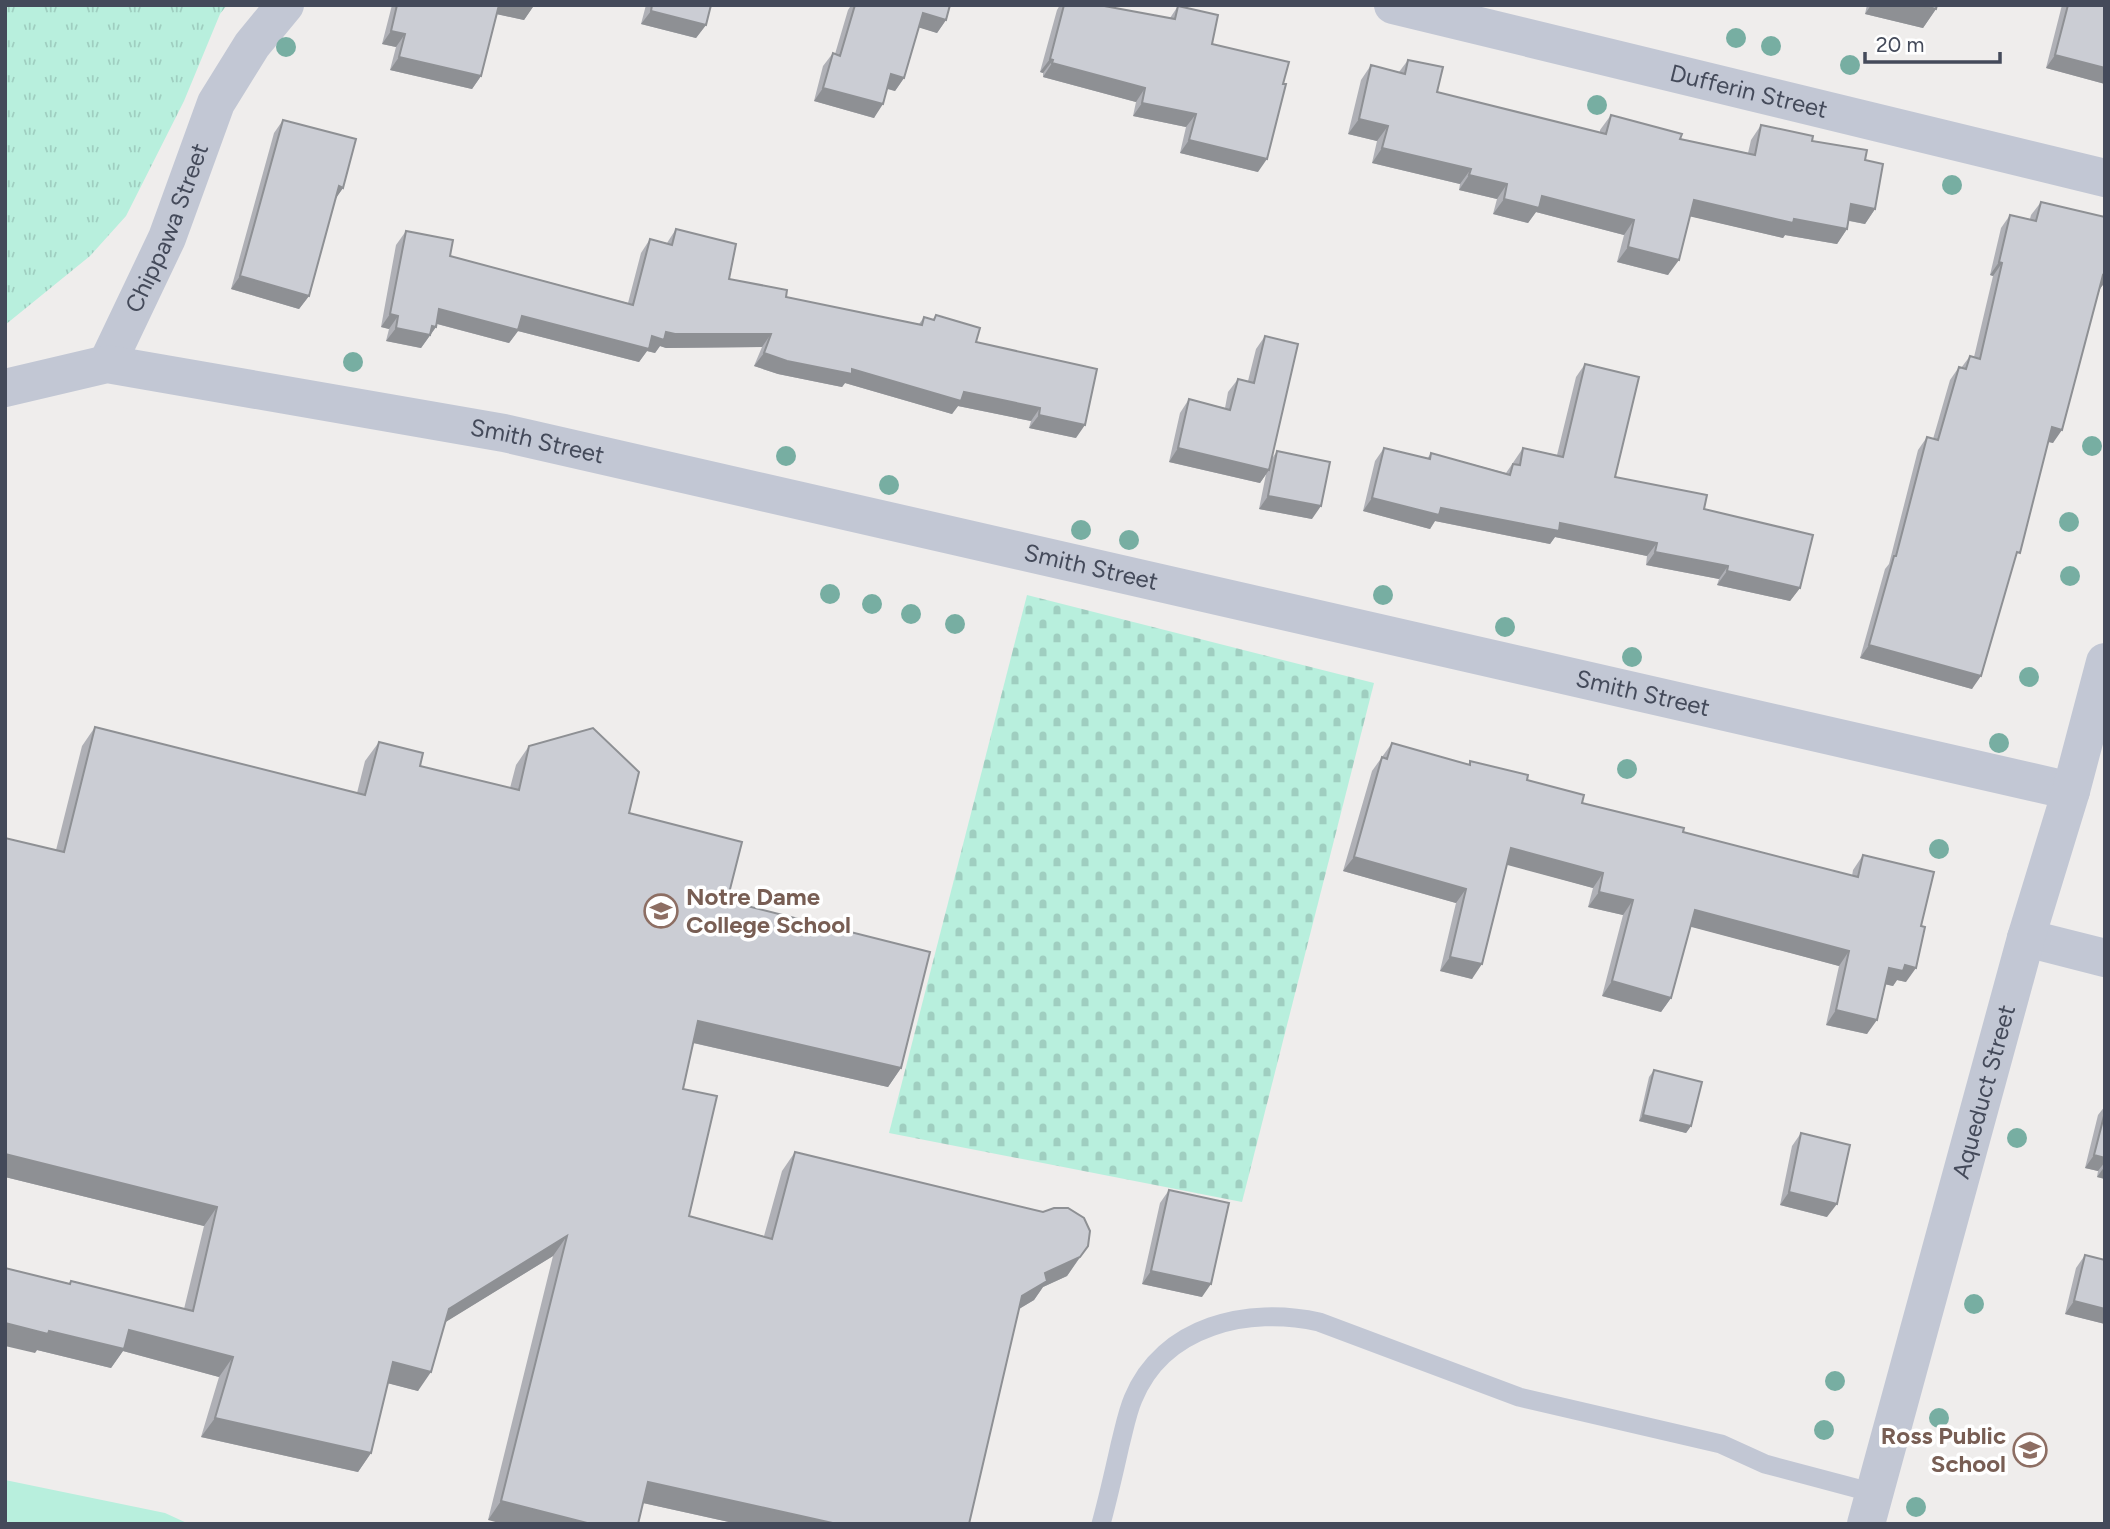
<svg xmlns="http://www.w3.org/2000/svg" width="2110" height="1529" font-family="Figtree,sans-serif">
<style>
.grass{fill:url(#grass-tufts)}
.cemetery{fill:url(#cemetery-stones)}
.pitch{fill:#b8efdd}
.lines{fill:none;stroke-linecap:round;stroke-linejoin:round}
.lane{stroke:#c2c7d4;stroke-width:19}
.street{stroke:#c2c7d4;stroke-width:38}
.tree{fill:#77aea2}
.wall{fill:#afb0b6}
.shaded-wall{fill:#8e9094}
.building{fill:#cbcdd4;stroke:#8e9094;stroke-width:2}
.labels{text-anchor:middle;stroke-width:7;stroke-linejoin:round;paint-order:stroke}
.street-label{font-size:24px;fill:#444a5a;stroke:#fff}
.education-label{font-size:24px;font-weight:bold;fill:#785e54;stroke:#fff;text-anchor:start}
</style>
<defs>
<pattern id="grass-tufts" width="24" height="20" patternUnits="userSpaceOnUse" patternTransform="scale(1.75)"><rect width="24" height="20" fill="#b8efdd"/><path d="M3 7l-1-3M5 7V3M7 7l1-3M15 17l-1-3M17 17v-4M19 17l1-3" fill="none" stroke="#9fcec0"/></pattern>
<pattern id="cemetery-stones" width="16" height="16" patternUnits="userSpaceOnUse" patternTransform="scale(1.75)"><rect width="16" height="16" fill="#b8efdd"/><path d="M2 7V4a2 2 0 0 1 4 0v3zM10 15v-3a2 2 0 0 1 4 0v3z" fill="#9fcec0"/></pattern>
</defs>
<rect width="100%" height="100%" fill="#efedec"/>
<!-- grass -->
<path class="grass" d="M5,5H227L220,14L184,101L126,216L90,256L5,325Z"/>
<!-- cemetery -->
<path class="cemetery" d="M1027,595L1374,683L1242,1202L889,1133Z"/>
<!-- pitch -->
<path class="pitch" d="M5,1480L165,1513L189,1524H5Z"/>
<g class="lines">
<!-- lane -->
<path class="lane" d="M1101,1524C1108,1498 1114,1472 1120,1445C1124,1430 1127,1413 1133,1399C1163,1325 1249,1306 1319,1322L1519,1397L1721,1444L1765,1464L1874,1493"/>
<!-- street -->
<g class="street">
<path id="s1" d="M1393,5L2105,178"/>
<path id="s2" d="M107,364L167,238L216,103L252,45L285,5"/>
<path id="s3" d="M5,388L107,364L504,433L2071,791"/>
<path d="M2026,938L2105,958"/>
<path id="s4" d="M1866,1524L2026,938L2071,791L2105,662"/>
</g>
</g>
<!-- trees -->
<g class="tree">
<circle cx="1736" cy="38" r="10"/>
<circle cx="1771" cy="46" r="10"/>
<circle cx="286" cy="47" r="10"/>
<circle cx="1850" cy="65" r="10"/>
<circle cx="1597" cy="105" r="10"/>
<circle cx="1952" cy="185" r="10"/>
<circle cx="353" cy="362" r="10"/>
<circle cx="2092" cy="446" r="10"/>
<circle cx="786" cy="456" r="10"/>
<circle cx="889" cy="485" r="10"/>
<circle cx="2069" cy="522" r="10"/>
<circle cx="1081" cy="530" r="10"/>
<circle cx="1129" cy="540" r="10"/>
<circle cx="2070" cy="576" r="10"/>
<circle cx="830" cy="594" r="10"/>
<circle cx="1383" cy="595" r="10"/>
<circle cx="872" cy="604" r="10"/>
<circle cx="911" cy="614" r="10"/>
<circle cx="955" cy="624" r="10"/>
<circle cx="1505" cy="627" r="10"/>
<circle cx="1632" cy="657" r="10"/>
<circle cx="2029" cy="677" r="10"/>
<circle cx="1999" cy="743" r="10"/>
<circle cx="1627" cy="769" r="10"/>
<circle cx="1939" cy="849" r="10"/>
<circle cx="2017" cy="1138" r="10"/>
<circle cx="1974" cy="1304" r="10"/>
<circle cx="1835" cy="1381" r="10"/>
<circle cx="1939" cy="1418" r="10"/>
<circle cx="1824" cy="1430" r="10"/>
<circle cx="1916" cy="1507" r="10"/>
</g>
<!-- wall -->
<path class="wall" d="M392,5H534L524,20L497,14L481,76L472,89L390,70L396,47L382,44Z
M646,5H711L706,25L696,38L641,24Z
M846,5H950L946,20L937,33L919,27L904,78L895,91L887,89L874,118L814,101L823,66L833,53L835,54L848,10L850,7Z
M1060,5H1099L1170,18L1178,6L1212,44L1258,172L1180,153L1186,127L1133,116L1136,102L1043,77V73L1040,72L1057,10Z
M1867,5H1937L1936,9L1923,28L1865,14Z
M2062,5H2105V84L2046,68Z
M1408,60L1437,92L1600,133V130L1611,115L1680,139L1748,153L1751,140L1761,125L1865,160L1875,209L1865,224L1849,221L1847,229L1837,244L1785,235L1783,238L1690,216L1668,275L1617,262L1624,235L1536,212L1528,223L1493,214L1497,199L1459,190L1460,184L1372,163L1377,141L1348,134L1361,80L1371,65L1399,72Z
M283,120L343,188L335,199L309,296L299,309L231,289L274,133Z
M2041,202L2105,282L2100,289L2053,443L2048,442L2015,559L1972,689L1860,658L1885,569L1889,564L1918,450L1927,437L1933,439L1950,380L1959,367L1961,368L1970,356L1974,357L1993,276L1990,275L2001,228L2010,215L2030,219L2031,215Z
M676,229L729,279L786,297L919,324L924,317L933,320L936,315L976,342L1076,438L1029,428L1031,421L958,406L952,414L845,383L842,387L778,374L754,366L762,347L666,348L660,346L655,353L647,351L639,362L518,331L509,343L437,324L436,327L421,348L386,341L389,329L381,327L396,245L406,231L450,256L628,303L641,253L650,239L667,243Z
M1265,336L1271,460L1277,451L1312,519L1259,509L1266,474L1260,483L1169,462L1180,413L1189,399L1225,408L1228,392L1238,379L1248,381L1256,349Z
M1585,364L1615,477L1704,509L1800,588L1790,601L1717,585L1719,579L1646,565L1647,556L1555,537L1550,544L1435,521L1430,529L1363,511L1375,461L1384,448L1427,459L1431,453L1506,473L1523,448L1557,455L1576,377Z
M95,727L357,793L365,761L379,742L420,766L510,788L516,765L529,746L629,813L727,901L901,1068L888,1087L693,1043L683,1089L689,1216L764,1236L782,1171L795,1152L1088,1246L1067,1276L1043,1287L1034,1300L1019,1309L738,1524L643,1503L488,1520L553,1256L445,1322L418,1391L388,1383L371,1453L358,1472L201,1437L219,1377L123,1351L111,1368L37,1350L35,1353L71,1281L184,1309L204,1226L5,1177V838L56,850L82,746Z
M1392,743L1468,765L1470,761L1527,780L1582,803L1683,832L1852,876L1853,870L1863,855L1906,982L1897,980L1893,986L1886,984L1867,1034L1826,1025L1839,966L1690,926L1671,998L1661,1012L1602,996L1623,915L1588,907L1593,888L1507,864L1472,979L1440,971L1456,903L1343,871L1372,771Z
M1654,1070L1691,1126L1686,1133L1639,1121L1649,1077Z
M2105,1106V1179L2097,1177L2098,1171L2085,1168L2098,1115Z
M1801,1133L1827,1217L1780,1205L1792,1146Z
M1169,1190L1202,1297L1142,1284L1160,1203Z
M2085,1255L2105,1260V1324L2065,1314L2076,1268Z"/>
<!-- shaded-wall -->
<path class="shaded-wall" d="M497,5H526L533,7L524,20L491,13Z
M1871,5H1921L1936,9L1923,28L1865,14Z
M651,11L706,25L696,38L641,24Z
M923,13L946,20L937,33L914,26Z
M391,31L405,34L396,47L382,44Z
M2055,55L2105,68V84L2046,68Z
M399,57L481,76L472,89L390,70Z
M1050,59L1053,60L1043,73L1040,72Z
M1052,63L1145,88L1136,102L1043,77Z
M891,74L904,78L895,91L882,87Z
M823,88L883,104L874,118L814,101Z
M1142,103L1196,114L1186,127L1133,116Z
M1359,119L1388,126L1377,141L1348,134Z
M1189,140L1267,159L1258,172L1180,153Z
M1382,148L1471,169L1460,184L1372,163Z
M1469,175L1507,184L1497,199L1459,190Z
M339,186L343,188L334,201Z
M1542,196L1634,220L1624,235L1536,212L1528,223L1493,214L1504,199Z
M1694,200L1847,229L1837,244L1785,235L1783,238L1684,215Z
M1851,204L1875,209L1865,224L1841,219Z
M1628,247L1679,260L1668,275L1617,262Z
M1999,262L2002,263L1993,276L1990,275Z
M2103,275L2105,276V282L2099,290Z
M240,276L309,296L299,309L231,289Z
M439,309L522,316L652,336L666,332L771,334L762,347L666,348L660,346L655,353L647,351L639,362L518,331L509,343L430,322Z
M390,314L398,316L389,329L381,327Z
M432,326L436,327L421,348L386,341L396,328Z
M764,353L852,369L1040,408L1031,421L958,406L952,414L845,383L842,387L778,374L754,366Z
M1039,415L1085,425L1076,438L1029,428Z
M2052,427L2062,430L2053,443L2042,440Z
M1178,448L1269,470L1260,483L1169,462Z
M1268,496L1321,506L1312,519L1259,509Z
M1372,498L1560,523L1657,543L1647,556L1555,537L1550,544L1435,521L1430,529L1363,511Z
M1655,552L1728,566L1719,579L1646,565Z
M1727,571L1800,588L1790,601L1717,585Z
M1869,645L1981,676L1972,689L1860,658Z
M1511,848L1603,873L1593,888L1500,863Z
M1354,857L1466,889L1456,903L1343,871Z
M1599,892L1633,900L1623,915L1588,907Z
M1695,910L1849,951L1839,966L1684,925Z
M1450,957L1482,964L1472,979L1440,971Z
M1905,965L1916,968L1906,982L1897,980L1893,986L1879,983L1889,968Z
M1612,981L1671,998L1661,1012L1602,996Z
M1836,1010L1877,1020L1867,1034L1826,1025Z
M698,1021L901,1068L888,1087L685,1041Z
M1643,1115L1691,1126L1686,1133L1639,1121Z
M5,1154L217,1207L204,1226L5,1177Z
M2094,1155L2105,1158V1162L2098,1171L2085,1168Z
M2105,1166V1179L2097,1177Z
M1789,1192L1837,1204L1827,1217L1780,1205Z
M567,1236L553,1256L436,1328L449,1309Z
M1080,1257L1067,1276L1043,1287L1034,1300L1009,1315L1022,1296L1045,1273Z
M1151,1271L1211,1284L1202,1297L1142,1284Z
M2074,1301L2105,1309V1324L2065,1314Z
M5,1323L49,1331L129,1330L233,1357L219,1377L123,1351L111,1368L37,1350L35,1353L5,1346Z
M393,1362L431,1372L418,1391L379,1381Z
M215,1418L371,1453L358,1472L201,1437Z
M648,1482L837,1524H738L634,1501Z
M501,1501L591,1524H503L488,1520Z"/>
<!-- building -->
<path class="building" d="M397,5H499L481,76L399,57L405,34L391,31Z
M652,5H711L706,25L651,11Z
M855,5H950L946,20L923,13L904,78L891,74L883,104L823,88L833,53L840,56Z
M1064,5H1099L1175,19L1178,6L1218,15L1212,44L1289,62L1283,84H1286L1267,159L1189,140L1196,114L1142,103L1145,88L1052,63L1053,60L1050,59Z
M1921,5H1937L1936,9Z
M2068,5H2105V68L2055,55Z
M1408,60L1443,67L1437,92L1606,134L1611,115L1682,134L1680,139L1755,155L1761,125L1813,136L1812,141L1867,150L1865,160L1883,164L1875,209L1851,204L1847,229L1794,219L1793,223L1694,200L1679,260L1628,247L1634,220L1542,196L1539,208L1504,199L1507,184L1469,175L1471,169L1382,148L1388,126L1359,119L1371,65L1405,74Z
M283,120L356,139L343,188L339,186L309,296L240,276Z
M2041,202L2105,217V276L2103,275L2062,430L2052,427L2020,553L2017,552L1981,676L1869,645L1894,556H1896L1927,437L1938,440L1959,367L1966,369L1970,356L1980,359L2002,263L1999,262L2010,215L2036,221Z
M676,229L736,244L729,279L787,290L786,297L922,325L924,317L934,320L936,315L980,328L976,342L1097,369L1085,425L1039,415L1040,408L964,392L961,401L852,369V374L787,361L764,353L771,334H675L666,332L664,340L652,336L649,349L522,316L518,330L439,309L436,327L432,326L430,335L396,328L398,316L390,314L406,231L453,240L450,256L633,305L650,239L672,245Z
M1265,336L1298,344L1269,470L1178,448L1189,399L1230,410L1238,379L1254,383Z
M1585,364L1639,377L1615,477L1707,495L1704,509L1813,535L1800,588L1727,571L1728,566L1655,552L1657,543L1560,523L1559,531L1441,508L1439,515L1372,498L1384,448L1430,459L1431,453L1510,475L1513,464L1520,465L1523,448L1563,457Z
M1277,451L1330,462L1321,506L1268,496Z
M95,727L365,795L379,742L423,753L420,766L519,790L529,746L593,728L639,772L629,813L742,842L727,901L930,952L901,1068L698,1021L683,1089L717,1096L689,1216L772,1239L795,1152L1043,1212L1054,1208H1068L1084,1218L1090,1231L1088,1246L1080,1257L1045,1273L1047,1281L1022,1296L969,1524H837L648,1482L638,1524H591L501,1501L567,1236L449,1309L431,1372L393,1362L371,1453L215,1418L233,1357L129,1330L124,1349L49,1331L48,1334L5,1323V1268L70,1284L71,1281L193,1311L217,1207L5,1154V838L64,852Z
M1392,743L1470,765V761L1528,775L1527,780L1584,795L1582,803L1684,828L1683,832L1858,877L1863,855L1934,872L1921,926L1925,927L1916,968L1905,965L1903,971L1889,968L1877,1020L1836,1010L1849,951L1695,910L1671,998L1612,981L1633,900L1599,892L1603,873L1511,848L1482,964L1450,957L1466,889L1354,857L1382,757L1387,759Z
M1654,1070L1702,1082L1691,1126L1643,1115Z
M2105,1112V1158L2094,1155Z
M1801,1133L1850,1145L1837,1204L1789,1192Z
M1169,1190L1229,1203L1211,1284L1151,1271Z
M2085,1255L2105,1260V1309L2074,1301Z"/>
<!-- icons -->
<defs>
<symbol id="school-ring" viewBox="-11 -11 22 22"><circle r="9.5" fill="#fff" stroke="#8d6e63" stroke-width="1.5"/><path d="M0-5L7-2L0 1L-7-2ZM-4 1L0 2.5L4 1V4Q0 6-4 4Z" fill="#8d6e63"/></symbol>
</defs>
<g fill-rule="evenodd">
<use href="#school-ring" x="642" y="892" width="38" height="38"/>
<use href="#school-ring" x="2011" y="1431" width="38" height="38"/>
</g>
<g class="labels">
<!-- street labels -->
<g class="street-label">
<text dy="8" stroke="none"><textPath href="#s1" startOffset="366">Dufferin Street</textPath></text>
<text dy="8" stroke="none"><textPath href="#s2" startOffset="149">Chippawa Street</textPath></text>
<text dy="8" stroke="none"><textPath href="#s3" startOffset="542">Smith Street</textPath></text>
<text dy="8" stroke="none"><textPath href="#s3" startOffset="1110">Smith Street</textPath></text>
<text dy="8" stroke="none"><textPath href="#s3" startOffset="1676">Smith Street</textPath></text>
<text dy="8" stroke="none"><textPath href="#s4" startOffset="448">Aqueduct Street</textPath></text>
</g>
<!-- education labels -->
<g class="education-label">
<text x="686" y="905">Notre Dame<tspan x="686" dy="28">College School</tspan></text>
<text x="2006" y="1444" text-anchor="end">Ross Public<tspan x="2006" dy="28">School</tspan></text>
</g>
</g>
<!-- border -->
<rect width="2110" height="1529" fill="none" stroke="#444a5a" stroke-width="14"/>
<!-- scale -->
<path d="M1865 52v10h135v-10" fill="none" stroke="#444a5a" stroke-width="3.5"/>
<text x="1876" y="52" font-size="21" fill="#444a5a" stroke="#ffffff" stroke-width="5" paint-order="stroke">20 m</text>
</svg>
